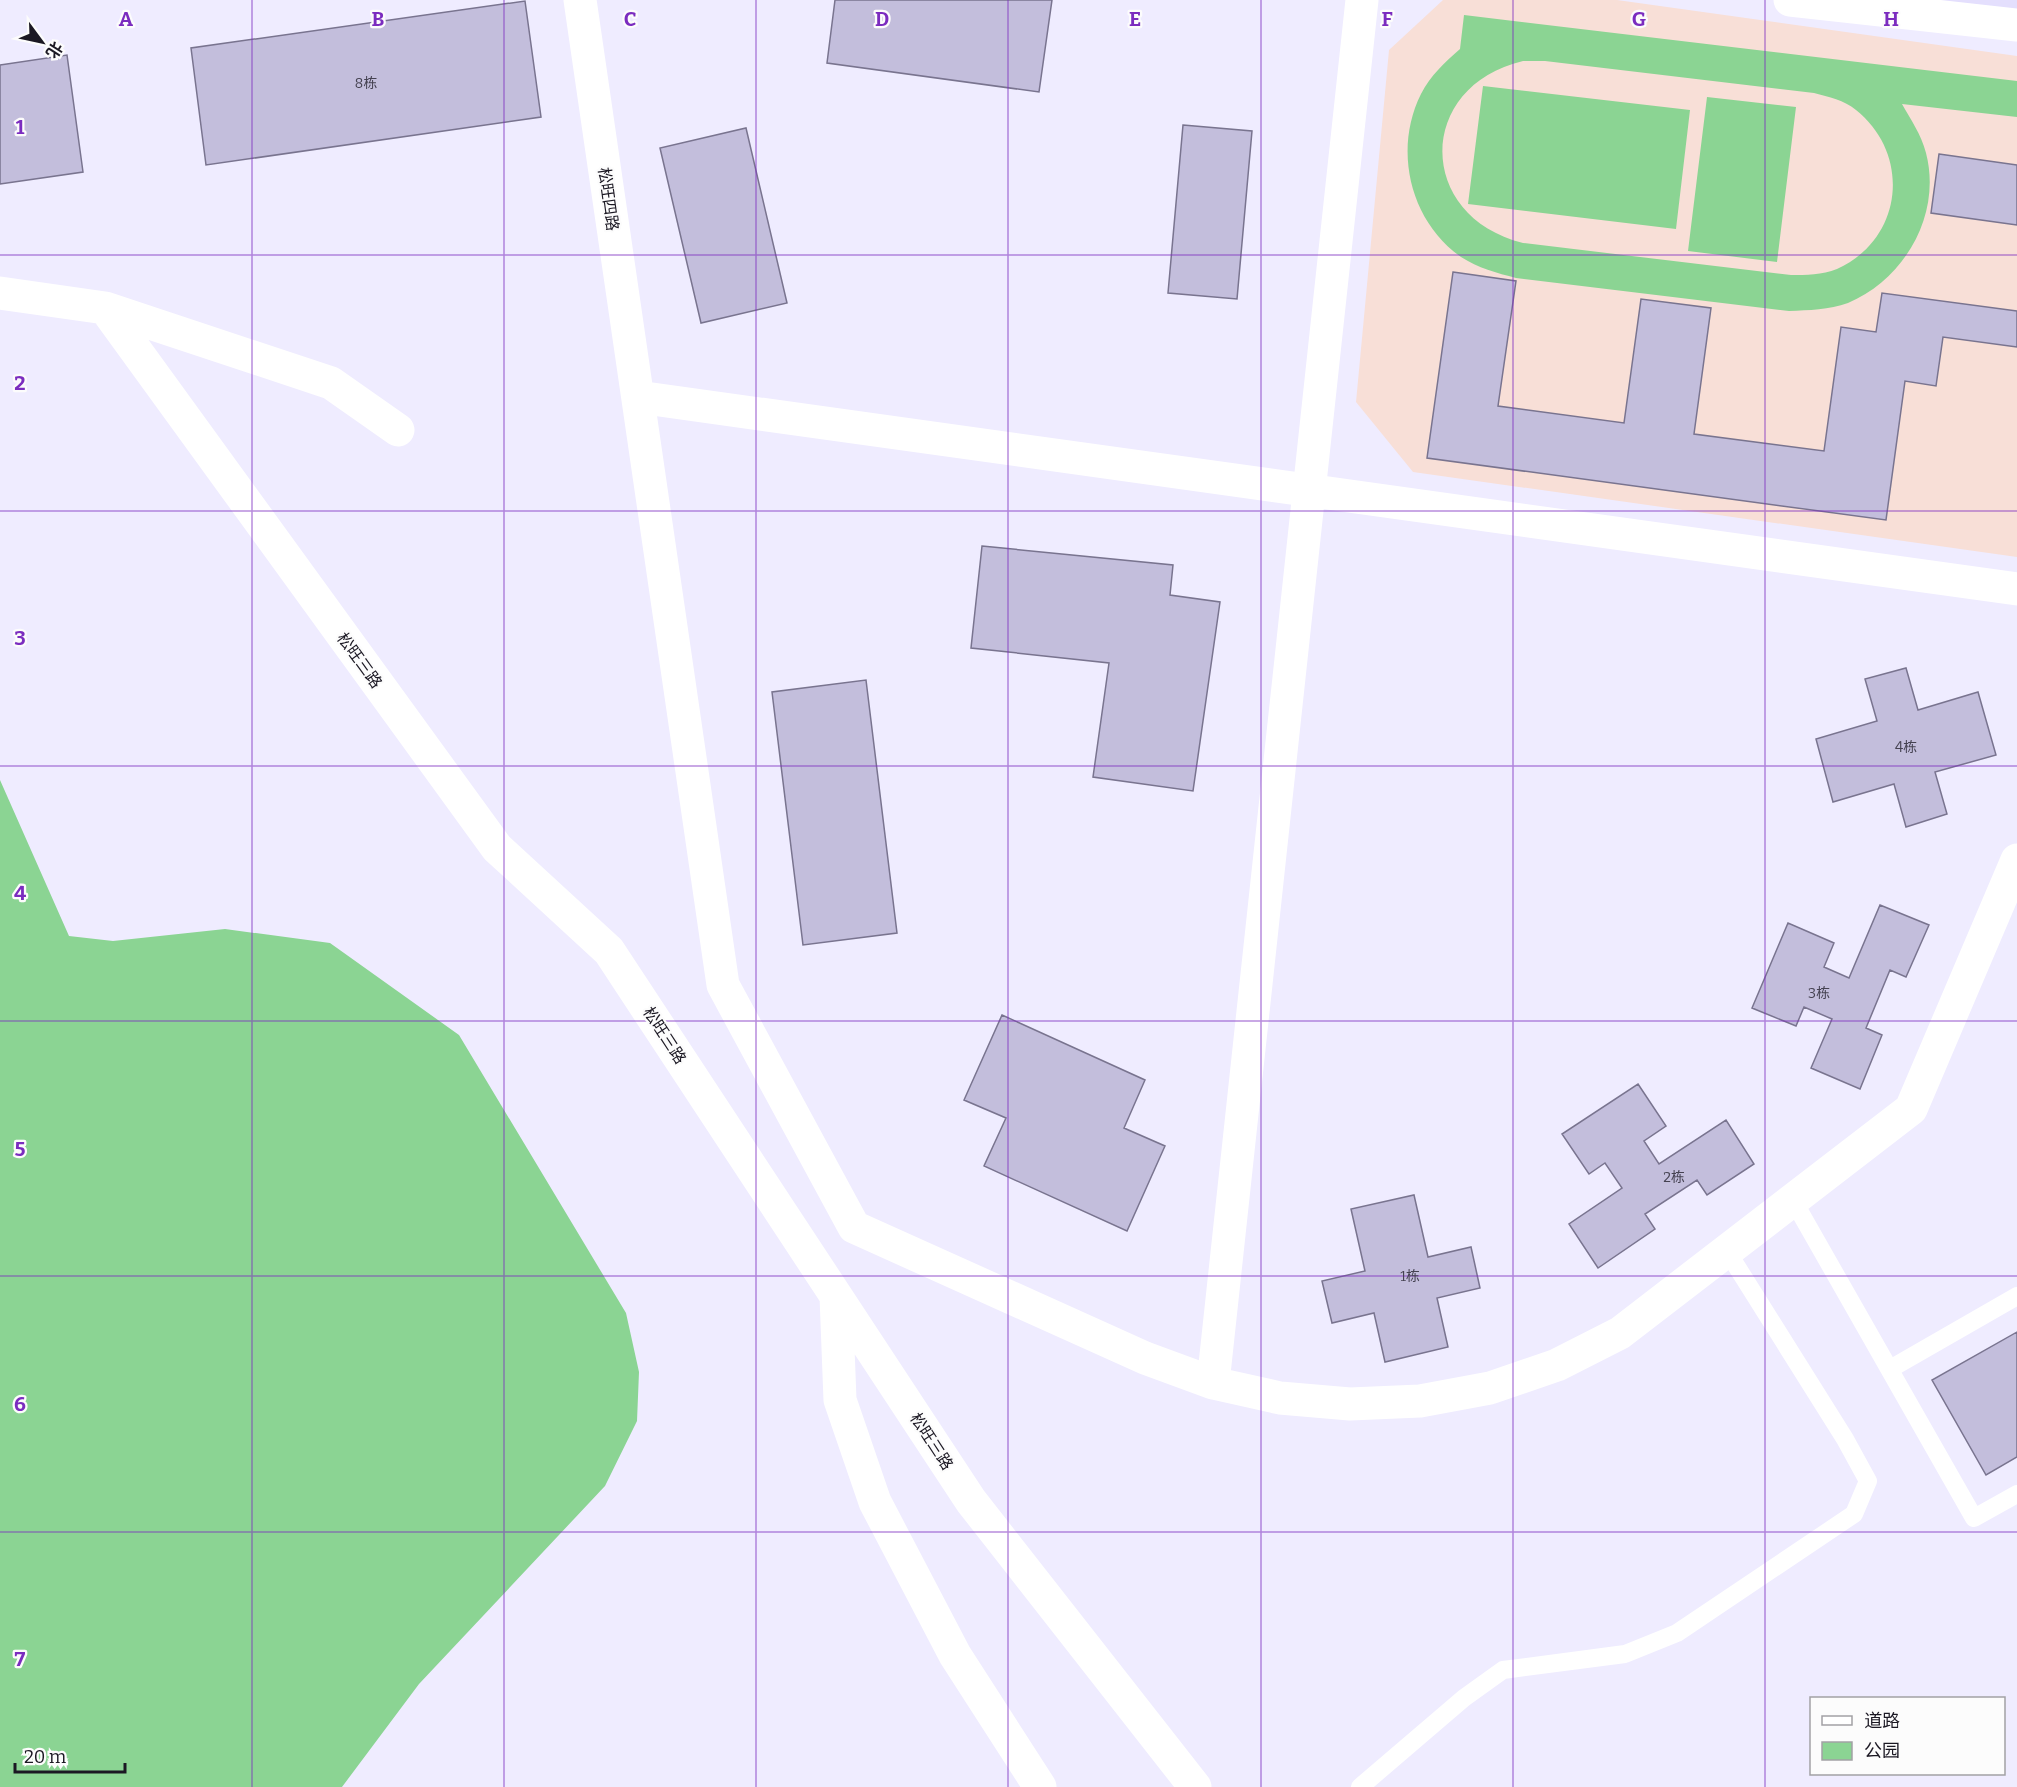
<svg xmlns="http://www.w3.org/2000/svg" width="2017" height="1787" font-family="Bitter,'Noto Sans SC',serif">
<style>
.built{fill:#e4dffd}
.education{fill:#f8dfd7}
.green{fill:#8bd493;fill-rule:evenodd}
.building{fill:#c3bedc;stroke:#79748f;stroke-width:1.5}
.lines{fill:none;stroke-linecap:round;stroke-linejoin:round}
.service{stroke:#fff;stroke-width:18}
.minor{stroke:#fff;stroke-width:33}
.grid{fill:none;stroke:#7b2cbf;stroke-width:1.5;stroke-opacity:0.55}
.labels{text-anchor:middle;stroke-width:4.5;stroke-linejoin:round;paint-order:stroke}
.number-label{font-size:14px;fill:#454251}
.street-label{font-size:16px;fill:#1b1823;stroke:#fcfcfc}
.grid-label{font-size:20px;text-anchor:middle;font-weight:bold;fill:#7b2cbf;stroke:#fcfcfc;stroke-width:4.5;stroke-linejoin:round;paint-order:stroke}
</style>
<rect width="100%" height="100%" fill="#efecff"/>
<!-- built -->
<path class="built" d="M1897,0H2017V19Z"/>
<!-- education -->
<path class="education" d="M1443,0H1617L2017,56V557L1413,472L1356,402L1389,50Z"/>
<!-- green -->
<path class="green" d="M1464,15L2017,81V117L1902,104C1911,120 1921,134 1926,153C1942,214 1905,279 1848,303C1829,310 1809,310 1789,311L1516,278C1497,273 1478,268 1461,257C1410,221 1393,150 1421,94C1430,76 1445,62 1460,49ZM1523,61H1545L1814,93C1829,97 1844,100 1856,110C1912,155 1903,239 1837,269C1822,275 1806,275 1791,275L1523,243C1415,216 1416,86 1523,61Z
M1483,86L1690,110L1676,229L1468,204Z
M1707,97L1796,107L1777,262L1688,251Z
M0,780L69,936L113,941L225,929L330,943L459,1035L626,1313L639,1372L637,1421L605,1486L419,1684L342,1787H0Z"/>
<!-- building -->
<path class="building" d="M835,0H1052L1039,92L827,63Z
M525,1L541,117L206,165L191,48Z
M67,55L83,172L0,184V65Z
M1183,125L1252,131L1237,299L1168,293Z
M746,128L787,303L701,323L660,148Z
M1939,154L2017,165V225L1931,213Z
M1453,272L1516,281L1498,406L1624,423L1641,299L1711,308L1694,434L1824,451L1841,327L1876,332L1882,293L2017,311V347L1943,337L1936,386L1905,381L1886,520L1427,458Z
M982,546L1173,565L1170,595L1220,602L1193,791L1093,777L1109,663L971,648Z
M1906,668L1918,710L1978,692L1996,755L1935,772L1947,814L1906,827L1894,784L1833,802L1816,739L1877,721L1865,679Z
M866,680L897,933L803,945L772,692Z
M1880,905L1929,925L1906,977L1890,970L1866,1028L1882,1035L1860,1089L1811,1068L1832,1019L1804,1007L1796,1026L1752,1008L1788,923L1834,943L1824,967L1849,978Z
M1002,1015L1145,1080L1124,1128L1165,1146L1127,1231L984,1166L1006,1118L964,1100Z
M1638,1084L1666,1126L1644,1141L1659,1164L1726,1120L1754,1164L1707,1195L1697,1180L1645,1214L1655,1229L1598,1268L1569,1224L1622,1188L1605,1163L1589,1174L1562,1134Z
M1414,1195L1428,1257L1471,1247L1480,1288L1437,1298L1448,1347L1385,1362L1374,1313L1332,1323L1322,1281L1365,1271L1351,1209Z
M2017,1332V1457L1986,1475L1932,1380Z"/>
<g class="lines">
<!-- service -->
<path class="service" d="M1793,1200L1974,1518L2017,1494
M1890,1369L2017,1296
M1360,1787L1464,1698L1503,1670L1625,1654L1677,1633L1854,1514L1868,1481L1845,1439L1727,1251"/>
<!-- minor -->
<path class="minor" d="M580,0L723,985L854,1227L1145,1358L1213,1383L1280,1398L1350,1404L1420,1401L1490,1388L1557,1365L1620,1333L1911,1109L2017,860
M1790,0L2017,25
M0,293L105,308L331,383L398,430
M105,308L497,848L609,951L971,1501L1195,1787
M638,397L2017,589
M836,1296L840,1400L875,1502L955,1655L1040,1787
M1213,1383L1362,0"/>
</g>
<!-- grid -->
<path class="grid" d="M252,0V1787M504,0V1787M756,0V1787M1008,0V1787M1261,0V1787M1513,0V1787M1765,0V1787M0,255H2017M0,511H2017M0,766H2017M0,1021H2017M0,1276H2017M0,1532H2017"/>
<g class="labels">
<!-- number labels -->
<g class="number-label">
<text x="366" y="88">8栋</text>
<text x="1906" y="752">4栋</text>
<text x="1819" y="998">3栋</text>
<text x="1674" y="1182">2栋</text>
<text x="1410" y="1281">1栋</text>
</g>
<!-- street labels -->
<g class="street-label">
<text transform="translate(609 199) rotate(82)" y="6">松旺四路</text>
<text transform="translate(360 660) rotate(54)" y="6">松旺三路</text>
<text transform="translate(665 1035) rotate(57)" y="6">松旺三路</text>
<text transform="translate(932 1441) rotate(57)" y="6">松旺三路</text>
</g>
</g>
<g class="grid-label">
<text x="126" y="26">A</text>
<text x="378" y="26">B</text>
<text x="630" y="26">C</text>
<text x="882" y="26">D</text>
<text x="1135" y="26">E</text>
<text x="1387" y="26">F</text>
<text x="1639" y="26">G</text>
<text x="1891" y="26">H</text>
<text x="20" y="134">1</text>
<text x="20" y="390">2</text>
<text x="20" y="645">3</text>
<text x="20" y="900">4</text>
<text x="20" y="1156">5</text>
<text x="20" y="1411">6</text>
<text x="20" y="1666">7</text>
</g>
<!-- legend -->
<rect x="1810" y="1697" width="195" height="78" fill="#fcfcfc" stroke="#a2a1a5" stroke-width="1.5"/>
<rect x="1822" y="1716" width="30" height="9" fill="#ffffff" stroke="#a2a1a5" stroke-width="1.5"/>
<text x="1864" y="1727" font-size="18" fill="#1b1823">道路</text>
<rect x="1822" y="1742" width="30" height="18" fill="#8bd493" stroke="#a2a1a5" stroke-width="1.5"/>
<text x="1864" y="1757" font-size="18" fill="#1b1823">公园</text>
<!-- north arrow -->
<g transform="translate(42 42) rotate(123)" stroke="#fcfcfc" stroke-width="4.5" paint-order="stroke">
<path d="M0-4.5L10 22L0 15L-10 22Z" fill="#1b1823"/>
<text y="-9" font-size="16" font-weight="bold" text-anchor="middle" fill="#1b1823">北</text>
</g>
<!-- scale -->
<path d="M15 1763v9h110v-9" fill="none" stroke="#1b1823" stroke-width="3"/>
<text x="24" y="1763" font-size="18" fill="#1b1823" stroke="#fcfcfc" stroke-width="4.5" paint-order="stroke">20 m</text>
</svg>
